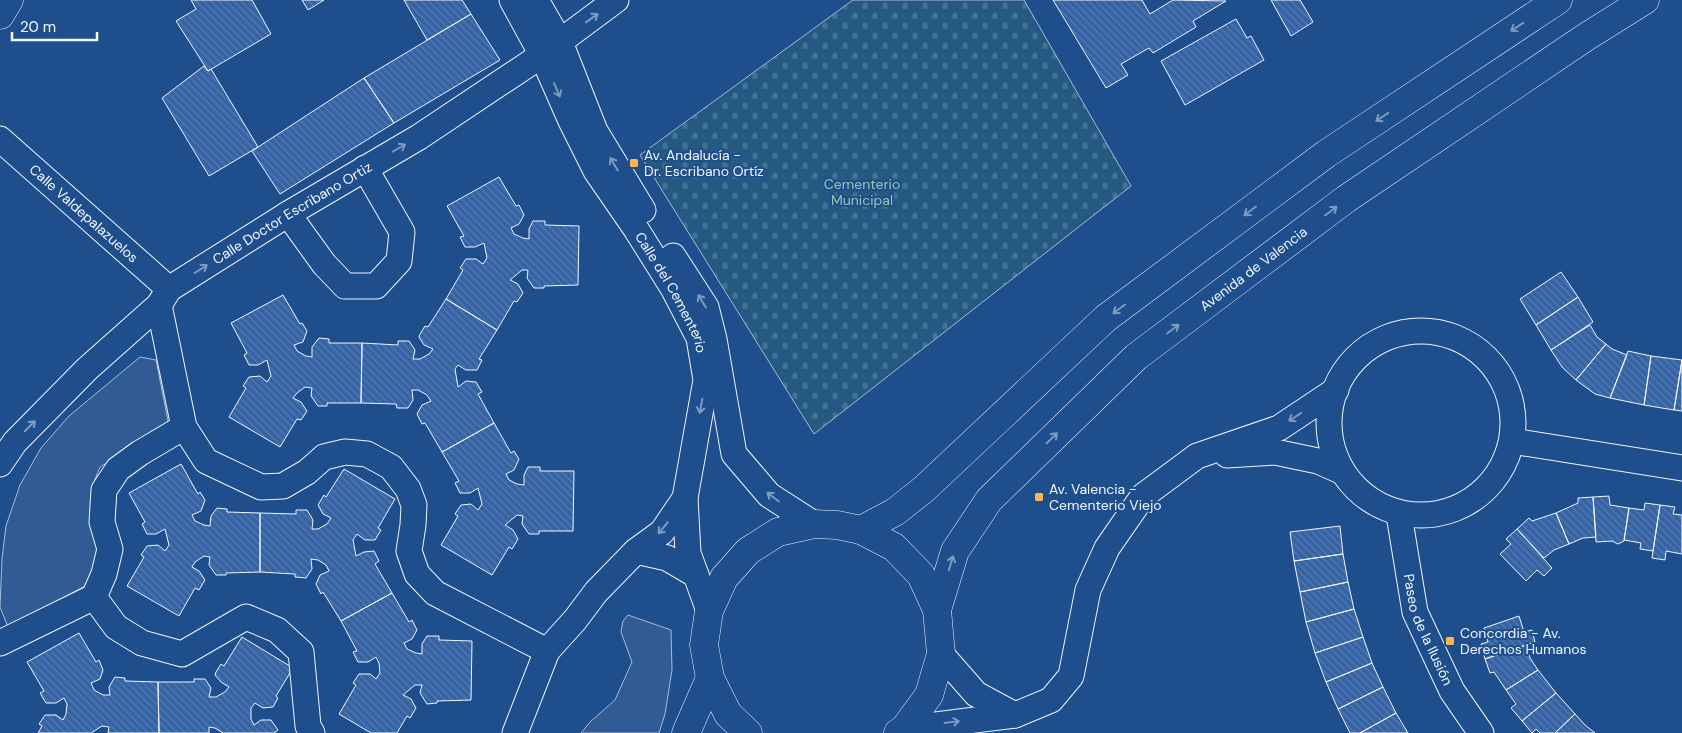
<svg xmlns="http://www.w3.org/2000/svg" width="1682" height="733" font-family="'DM Sans',sans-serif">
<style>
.cemetery{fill:url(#cemetery-stones);stroke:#a8bbd7}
.parking{fill:#305b95;stroke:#a8bbd7}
.building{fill:url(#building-back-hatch);stroke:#f2f6ff}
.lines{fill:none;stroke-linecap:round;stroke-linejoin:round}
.street-casing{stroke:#f2f6ff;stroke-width:27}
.secondary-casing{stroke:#f2f6ff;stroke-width:29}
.highway-casing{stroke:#f2f6ff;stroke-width:29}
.street{stroke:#1f4e8c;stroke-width:25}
.secondary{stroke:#1f4e8c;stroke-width:28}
.highway{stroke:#1f4e8c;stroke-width:28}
.oneway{stroke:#7e9ac0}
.poi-dot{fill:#ffb74d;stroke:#1f4e8c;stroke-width:2}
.labels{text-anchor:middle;stroke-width:4;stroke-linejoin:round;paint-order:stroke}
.poi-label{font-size:14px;fill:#f2f6ff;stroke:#1f4e8c;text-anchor:start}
.park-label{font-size:14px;fill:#97c8a6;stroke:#1f4e8c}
.street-label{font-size:14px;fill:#f2f6ff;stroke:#1f4e8c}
</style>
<defs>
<pattern id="cemetery-stones" width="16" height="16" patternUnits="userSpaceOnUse" patternTransform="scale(1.25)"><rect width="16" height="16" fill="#245a82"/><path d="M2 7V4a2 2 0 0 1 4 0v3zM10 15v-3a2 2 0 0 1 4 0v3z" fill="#447295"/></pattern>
<pattern id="building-back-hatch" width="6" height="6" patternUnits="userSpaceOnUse" patternTransform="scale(1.25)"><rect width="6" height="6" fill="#3563a3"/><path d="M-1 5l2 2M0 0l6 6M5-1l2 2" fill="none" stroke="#537ab1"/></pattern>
</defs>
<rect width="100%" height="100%" fill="#1f4e8c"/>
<path class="cemetery" d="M853,0H1024L1131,186L814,434L640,155Z"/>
<path class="parking" d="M140,357L156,360L169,426L100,467L93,484L92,498L98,542L97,564L85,586L8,627L0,607L2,559L6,526L20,485L41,448L69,416Z
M628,615L671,630L672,670L665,714L659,733H581L590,722L615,700L632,662L621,632L623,621Z"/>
<path class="building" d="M191,0H252L271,34L208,71L176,21L196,9Z
M302,0H324L308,10Z
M404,0H462L471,14L427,40Z
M1053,0H1142L1150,14L1173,0L1226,1L1193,21L1196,27L1153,53L1149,48L1121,64L1128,75L1106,88Z
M1271,0H1300L1313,22L1291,36Z
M471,14L500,60L394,123L364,78Z
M1236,19L1247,38L1251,36L1264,60L1185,105L1161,61Z
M204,66L208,71L211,69L258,147L209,176L162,98Z
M364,78L394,123L280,194L252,151Z
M499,177L516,206L519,205L524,215L519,224L511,228L514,234L523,238L529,239V229L533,221H545V225L579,226L578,285L544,286V288H534L527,278L528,270H522L510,280L518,284L523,293L517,302L514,301L497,330L446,299L463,270L460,268L466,259H476L483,264L487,258L484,243L475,247H465L460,237L464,236L447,206Z
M1561,272L1578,297L1536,325L1520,299Z
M283,295L300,324L302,323L307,331L303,342L294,345L297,351L306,356L312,357V347L319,338L329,339V343H362L361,403H327V406H318L311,396L312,388L305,387L297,393L293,398L301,402L307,411L301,420L297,419L280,447L229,417L246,388L243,386L249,377L260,376L267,382L271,376L267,360L258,365H249L244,355L247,353L231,323Z
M1578,297L1593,322L1551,350L1536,325Z
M446,299L497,330L479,359L482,360L477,370H466L458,365L455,369L458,387L466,381L476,382L482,392L478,394L494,423L442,452L425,423L422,424L417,414L422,405L431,401L427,395L418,390H412L413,400L408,408H397L396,404L361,403L362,343L398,345V341H409L415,350L413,359H420L429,354L433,349L424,345L419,337L420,334L425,326L428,327Z
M1590,325L1597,337L1606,344L1576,380L1562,367L1551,350Z
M1606,344L1612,349L1627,355L1610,398L1595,394L1576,380Z
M1628,351L1651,356L1644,405L1610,398Z
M1651,356L1682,360L1674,410L1644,405Z
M1682,360V411L1674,410Z
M494,423L511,453L514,451L519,459L514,470L506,474L509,480L517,484L524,485V475L528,467H540V471H574L573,531H539V534H529L522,524L523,516L517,515L505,525L513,530L518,539L512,549L509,547L492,575L441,545L458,516L455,514L461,505L471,504L478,510L482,504L478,488L470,493H460L455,483L459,481L442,452Z
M181,464L198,494L200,492L205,500L201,511L192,515L195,521L204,525L210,526L211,516L217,508L227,509V512L260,513V572L226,573V575H216L209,565L210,557L204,556L195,562L192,567L199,571L205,580L199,590L195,588L179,616L127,586L144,557L141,555L147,546L158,545L165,551L169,545L165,529L156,534H147L142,524L145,522L129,493Z
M344,469L395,499L378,528L381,530L375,540H365L357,534L353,540L356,556L364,552L374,551L379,561L375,564L392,593L341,621L323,592L321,594L316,584L320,575L329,571L326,565L318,560L311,559L312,569L306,578L295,577V574L260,572V513L296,514V510H307L313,520L312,529H318L327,524L331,518L323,514L318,505L324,495L326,497Z
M1609,496L1610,505L1629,508L1624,541L1618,544L1612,541L1596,542L1593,497Z
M1593,497L1596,537L1583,538L1569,544L1556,513L1578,503V498Z
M1645,503L1660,505L1653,551L1640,549L1641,543L1624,540L1629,508L1644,510Z
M1660,505L1675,507L1673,514L1682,515V554L1666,551L1665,560L1652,558Z
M1556,513L1569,544L1554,550L1544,558L1517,529L1529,518L1532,521Z
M1340,526L1343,554L1294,561L1290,532Z
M1517,529L1552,568L1544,576L1537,570L1526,581L1500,554L1511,544L1506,539Z
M1343,554L1348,582L1300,592L1294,561Z
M1348,582L1354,609L1306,622L1300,592Z
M392,593L409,622L412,620L417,630L412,639L404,643L407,649L416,653L422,654V644L427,636H439V640L472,641L471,700L437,701V703L427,704L420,693L422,685H415L403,695L411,699L416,708L410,718L407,716L397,733H371L339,714L356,685L353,683L359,674H370L376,679L380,673L379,663L376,657L368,662H358L353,652L357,651L341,621Z
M1354,609L1363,637L1315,653L1306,622Z
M1519,616L1524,632L1532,630L1535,642L1485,659L1481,644L1488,642L1484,628Z
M79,633L96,662L99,660L103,670L100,679L91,683L94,690L103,695H110L109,687L115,677L125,678V681L158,682L159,733H108L109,727L102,726L91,733H38L42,726L39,724L45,715H56L63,720L66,714L67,704L64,698L56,703H46L40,693L44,691L27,662Z
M242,637L293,668L276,696L278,698L273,707L263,708L255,703L251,708V719L254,725L261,720H271L278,730L274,733H223L215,728L209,727V733H159L158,682H194V679H205L211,688L209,697H216L225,692L229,687L221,682L215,675L216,672L221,664L224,666Z
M1363,637L1372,663L1326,682L1315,653Z
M1526,645L1530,658L1538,670L1506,690L1494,672L1490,673L1485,659Z
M1372,663L1383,687L1338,709L1326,682Z
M1538,670L1556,693L1522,721L1511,708L1516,704L1506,690Z
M1383,687L1396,713L1360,733H1350L1338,709Z
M1556,693L1575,714L1555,733H1540L1536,729L1532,733L1522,721Z
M1396,713L1408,733H1360Z
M1575,714L1585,725L1595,733H1555Z"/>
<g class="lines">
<g class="street-casing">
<g id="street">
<path id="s1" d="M512,0L542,55L571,121L596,171L636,229L673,288L699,338L706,380L685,498L688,553L709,611"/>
<path d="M536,0L560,42L595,131L643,210"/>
<path id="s2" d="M0,139L169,289"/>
<path d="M288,214L324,264L345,286H376L399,261L402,232L365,168"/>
<path d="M673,256L706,307L714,339L734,454L769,495L814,524"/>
<path d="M159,305L184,427L140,453L118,469L104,490L102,522L110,549L104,574L94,597L116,627L142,643L182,654L246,617L277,630L301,652L308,726L312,733"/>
<circle cx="1421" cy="423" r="92"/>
<path d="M184,427L206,461L261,487L283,486L307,472L324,457L345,452L367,454L391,467L408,489L414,505L413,525L409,551L417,574L435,593L547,651"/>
<path d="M1512,441L1682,468"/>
<path d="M1227,455L1275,452L1318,461L1343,472"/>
<path id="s3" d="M0,464L15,442L87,369L159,305L169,289L288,214L419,137L542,55L616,0"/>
<path id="s4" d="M1399,515L1415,612L1452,691L1481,733"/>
<path d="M636,551L667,558L696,575"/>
<path d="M0,643L94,597"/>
<path d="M941,654L976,694L1015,715"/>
<path d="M904,729L1015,715L1051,700L1071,676L1088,590L1107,548L1143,496L1197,456L1279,428L1336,390"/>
<path d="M515,733L547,651L575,620L596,592L636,551L662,532L685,498"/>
</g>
</g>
<g class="secondary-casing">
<path id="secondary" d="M0,15L9,0"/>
</g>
<g class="highway-casing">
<g id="highway">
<path d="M861,530L895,512L924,489L1106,318L1326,154L1558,0"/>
<path id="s5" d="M937,610L955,551L989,500L1136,357L1346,199L1586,37L1645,0"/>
<path d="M686,733L710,678"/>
<path d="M748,733L728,714L710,678L704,645L709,611L724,578L748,551L778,532L814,524L837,525L861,530L894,547L921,575L937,610L941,654L929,695L904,729L898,733"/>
</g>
</g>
<use href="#street" class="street"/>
<use href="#secondary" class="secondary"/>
<use href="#highway" class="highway"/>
</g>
<defs><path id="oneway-shaft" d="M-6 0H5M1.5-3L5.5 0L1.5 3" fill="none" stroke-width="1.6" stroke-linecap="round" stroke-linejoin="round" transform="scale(1.25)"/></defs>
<g class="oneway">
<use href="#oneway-shaft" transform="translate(592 18) rotate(-36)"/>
<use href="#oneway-shaft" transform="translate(1517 27) rotate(146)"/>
<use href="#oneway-shaft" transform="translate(557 90) rotate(66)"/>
<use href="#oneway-shaft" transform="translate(1382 117) rotate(146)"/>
<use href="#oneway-shaft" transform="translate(399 148) rotate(-30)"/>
<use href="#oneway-shaft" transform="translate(614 164) rotate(-121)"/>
<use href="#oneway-shaft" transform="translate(1250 211) rotate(143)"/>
<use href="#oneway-shaft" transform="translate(1331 211) rotate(-37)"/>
<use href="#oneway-shaft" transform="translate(201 269) rotate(-32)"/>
<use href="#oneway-shaft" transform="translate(702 301) rotate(-121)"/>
<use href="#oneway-shaft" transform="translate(1119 309) rotate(143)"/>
<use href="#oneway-shaft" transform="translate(1173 329) rotate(-37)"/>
<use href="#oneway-shaft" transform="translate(701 406) rotate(100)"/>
<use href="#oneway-shaft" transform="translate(1295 417) rotate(146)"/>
<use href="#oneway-shaft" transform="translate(30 426) rotate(-45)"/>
<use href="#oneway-shaft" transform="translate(1052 438) rotate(-44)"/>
<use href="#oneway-shaft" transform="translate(773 497) rotate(-143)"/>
<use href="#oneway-shaft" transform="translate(663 528) rotate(130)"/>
<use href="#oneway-shaft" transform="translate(951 563) rotate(-73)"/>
<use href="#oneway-shaft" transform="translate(952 722) rotate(-8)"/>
</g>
<g class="poi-dot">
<rect x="629" y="158" width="10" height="10" rx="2.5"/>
<rect x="1034" y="492" width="10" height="10" rx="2.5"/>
<rect x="1445" y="636" width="10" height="10" rx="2.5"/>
</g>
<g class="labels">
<g class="poi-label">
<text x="644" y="160">Av. Andalucía -<tspan x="644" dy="16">Dr. Escribano Ortíz</tspan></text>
<text x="1049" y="494">Av. Valencia -<tspan x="1049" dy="16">Cementerio Viejo</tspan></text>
<text x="1460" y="638">Concordia - Av.<tspan x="1460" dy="16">Derechos Humanos</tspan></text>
</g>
<g class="park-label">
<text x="862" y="189">Cementerio<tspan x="862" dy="16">Municipal</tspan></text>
</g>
<g class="street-label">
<text dy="5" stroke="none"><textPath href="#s3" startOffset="389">Calle Doctor Escribano Ortiz</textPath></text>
<text dy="5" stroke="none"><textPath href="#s2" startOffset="112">Calle Valdepalazuelos</textPath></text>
<text dy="5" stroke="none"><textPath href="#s5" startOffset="475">Avenida de Valencia</textPath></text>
<text dy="5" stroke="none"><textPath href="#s1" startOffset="334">Calle del Cementerio</textPath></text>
<text dy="5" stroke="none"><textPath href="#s4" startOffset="119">Paseo de la Ilusión</textPath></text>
</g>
</g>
<path d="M12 32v8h85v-8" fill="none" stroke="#f2f6ff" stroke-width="2.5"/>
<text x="20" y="32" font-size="15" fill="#f2f6ff" stroke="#1f4e8c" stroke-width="4" paint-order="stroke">20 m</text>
</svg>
